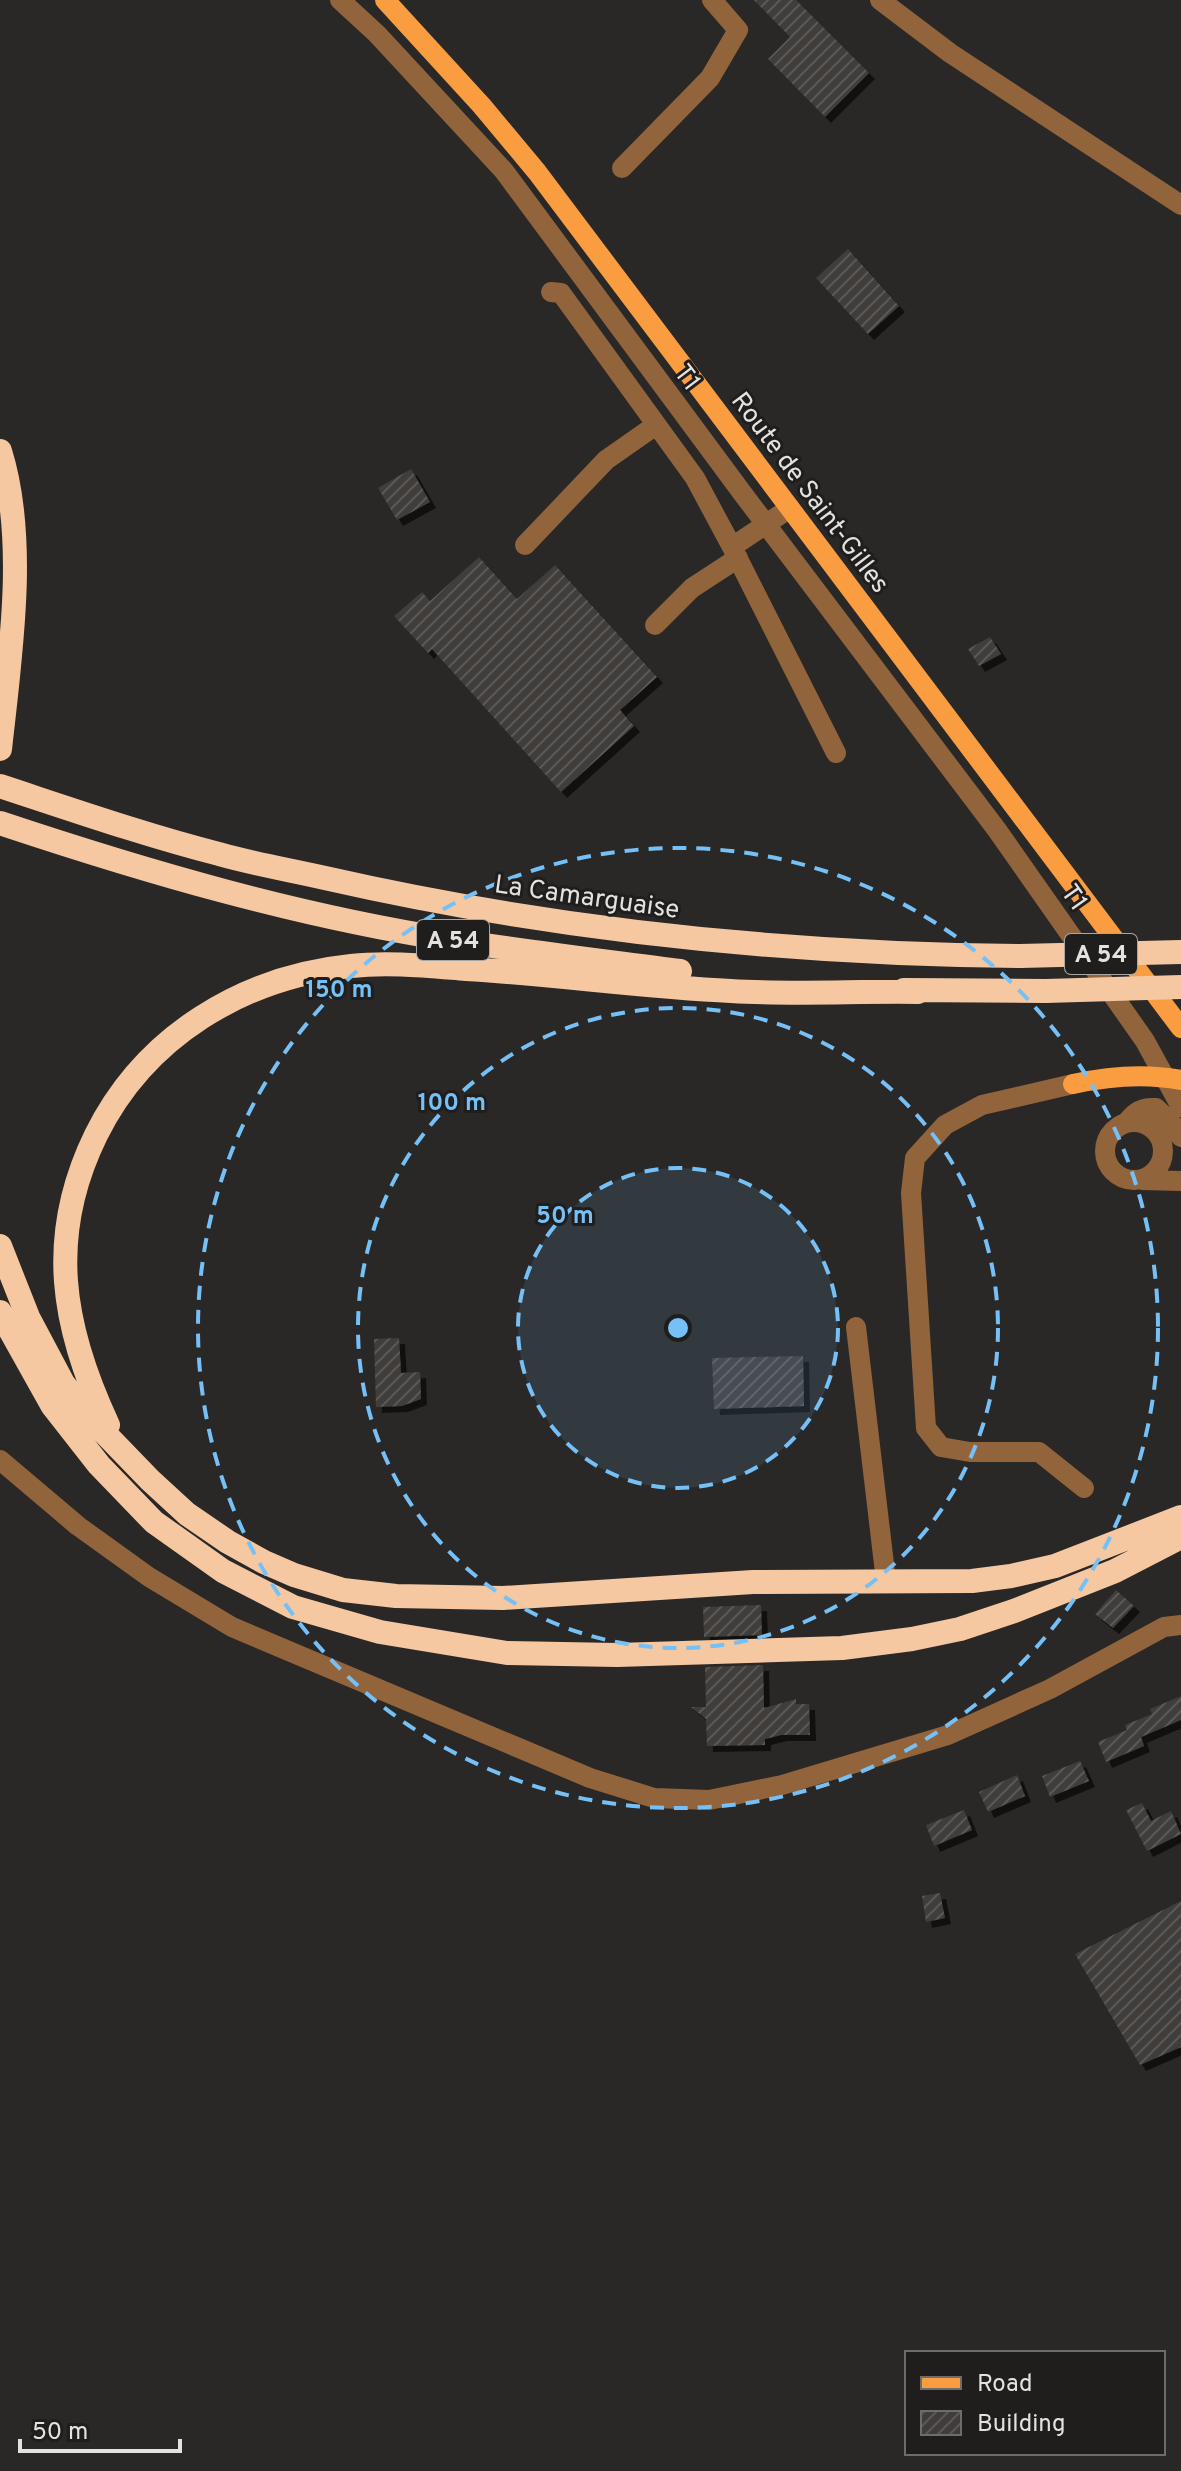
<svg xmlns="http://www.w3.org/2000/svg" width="1181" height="2471" font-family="Overpass,sans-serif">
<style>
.building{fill:url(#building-hatch);filter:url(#shadow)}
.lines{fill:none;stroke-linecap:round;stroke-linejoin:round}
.minor{stroke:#91643c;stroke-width:20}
.major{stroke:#fa9d40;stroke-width:20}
.highway{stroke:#f5c8a2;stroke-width:24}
.highway-bridge{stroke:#f5c8a2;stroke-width:24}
.ring{fill:none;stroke:#75c0f6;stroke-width:4;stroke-dasharray:14 10}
.labels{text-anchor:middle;stroke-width:6;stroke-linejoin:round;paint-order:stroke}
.shield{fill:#201e1d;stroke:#a8a7a6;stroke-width:2}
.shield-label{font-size:24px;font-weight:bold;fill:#e3e2e1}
.street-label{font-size:26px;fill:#e3e2e1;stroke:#201e1d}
.centre{fill:#75c0f6;stroke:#201e1d;stroke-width:4}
.ring-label{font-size:24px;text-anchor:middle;font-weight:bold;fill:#75c0f6;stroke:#201e1d;stroke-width:6;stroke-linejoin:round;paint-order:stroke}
</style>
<defs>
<pattern id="building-hatch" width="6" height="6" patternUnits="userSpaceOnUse" patternTransform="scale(2)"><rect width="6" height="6" fill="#3f3c3b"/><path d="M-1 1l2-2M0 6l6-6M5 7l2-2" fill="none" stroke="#5b5857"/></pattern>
<filter id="shadow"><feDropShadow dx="6" dy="6" stdDeviation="0" flood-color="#0009"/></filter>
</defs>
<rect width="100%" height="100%" fill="#2a2826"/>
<path class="building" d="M754,0H796L869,73L825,117L768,59L790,37Z
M848,249L899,306L868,334L816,278Z
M411,469L430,502L397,520L378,488Z
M479,557L517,599L555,565L657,677L620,710L634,726L561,792L432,649L428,653L394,616L422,592L430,601Z
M990,637L1001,654L979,666L968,649Z
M399,1338L401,1373L420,1372L421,1399L402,1406L376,1407L374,1339Z
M803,1356L804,1406L714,1409L712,1358Z
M1116,1590L1134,1606L1113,1628L1095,1614Z
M761,1605L762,1635L704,1637L703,1607Z
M763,1665L764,1708L796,1699V1704H809L810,1735H781L765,1739V1745L707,1746L706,1719L691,1707H706L705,1667Z
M1181,1696V1720L1141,1737L1144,1746L1106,1762L1098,1742L1127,1730L1125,1725L1152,1714L1150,1709Z
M1080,1761L1089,1781L1050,1797L1042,1776Z
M1017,1775L1025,1796L988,1812L979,1792Z
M1142,1803L1151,1821L1171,1811L1181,1834L1147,1851L1126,1810Z
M964,1810L972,1830L934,1846L926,1825Z
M940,1893L945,1918L926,1922L922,1896Z
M1181,1901V2047L1140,2065L1075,1954Z"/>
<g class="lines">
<path class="minor" d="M340,0L377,34L504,171L743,494L997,830L1145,1041L1181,1107
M880,0L950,53L1181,205
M622,168L710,78L738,30L712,0
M551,292L561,293L695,478L732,547
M790,508L732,547L836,753
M525,545L606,460L656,425
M655,625L692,588L738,558
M1073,1084L982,1105L945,1125L915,1158L911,1193L926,1428L941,1447L970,1452H1039L1084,1488
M1105 1151a29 29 0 1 1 58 0a29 29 0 1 1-58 0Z
M1126,1123C1135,1112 1141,1107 1156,1108L1171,1122L1181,1137
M1142,1180L1181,1181
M856,1327L886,1581
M0,1460L78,1526L149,1577L232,1627L590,1778L654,1798L709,1800L782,1785L948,1735L1050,1689L1164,1627L1181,1625"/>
<path class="major" d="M385,0L482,106L537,172L1181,1028
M1073,1084C1109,1076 1145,1073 1181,1080"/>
<path class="highway" d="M0,451C28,540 10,657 0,749
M0,786C73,810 145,835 219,854C254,864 290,870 325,878C554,930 786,954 1020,956
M0,823C147,872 298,916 452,940C528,952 604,961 680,971
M904,990L1046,991
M0,1246L28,1317L63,1383L91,1419L150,1480L187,1514L228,1542L264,1562L294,1575L343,1590L396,1596L503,1598L753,1582L972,1581L1011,1576L1055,1566L1181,1517
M0,1312L52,1405L99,1465L154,1522L223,1571L293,1607L380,1632L507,1653L617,1655L842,1648L912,1639L960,1629L1014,1611L1115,1571L1181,1537
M108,1425C62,1327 46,1237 96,1135C145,1036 243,977 351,966C389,962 427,966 466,969C554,974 642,987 731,991C793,995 856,991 918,992"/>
<path class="highway-bridge" d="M1020,956L1181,952
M1046,991L1181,987"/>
</g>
<circle cx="678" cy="1328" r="160" fill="#75c0f6" fill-opacity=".12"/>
<g class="ring">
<circle cx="678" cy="1328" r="160"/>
<circle cx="678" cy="1328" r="320"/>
<circle cx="678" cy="1328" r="480"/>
</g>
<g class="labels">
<g class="shield">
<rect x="417" y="920" width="72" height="40" rx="6"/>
<rect x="1065" y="934" width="72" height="40" rx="6"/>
</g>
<g class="shield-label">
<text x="453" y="948">A 54</text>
<text x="1101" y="962">A 54</text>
</g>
<g class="street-label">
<text transform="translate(688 377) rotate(53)" y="9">T1</text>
<text transform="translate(811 492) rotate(53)" y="9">Route de Saint-Gilles</text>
<text transform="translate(587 896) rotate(8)" y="9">La Camarguaise</text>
<text transform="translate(1075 897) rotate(55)" y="9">T1</text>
</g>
</g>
<circle cx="678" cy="1328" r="12" class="centre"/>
<g class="ring-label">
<text x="339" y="997">150 m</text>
<text x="452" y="1110">100 m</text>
<text x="565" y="1223">50 m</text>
</g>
<rect x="905" y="2351" width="260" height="104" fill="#201e1d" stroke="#6e6c6b" stroke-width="2"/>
<rect x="921" y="2377" width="40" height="12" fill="#fa9d40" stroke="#6e6c6b" stroke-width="2"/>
<text x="977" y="2391" font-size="24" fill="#e3e2e1">Road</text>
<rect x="921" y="2411" width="40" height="24" fill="url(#building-hatch)" stroke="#6e6c6b" stroke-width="2"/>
<text x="977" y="2431" font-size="24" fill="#e3e2e1">Building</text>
<path d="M20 2439v12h160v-12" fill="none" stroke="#e3e2e1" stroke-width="4"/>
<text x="32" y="2439" font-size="24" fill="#e3e2e1" stroke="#201e1d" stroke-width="6" paint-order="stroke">50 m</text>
</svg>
